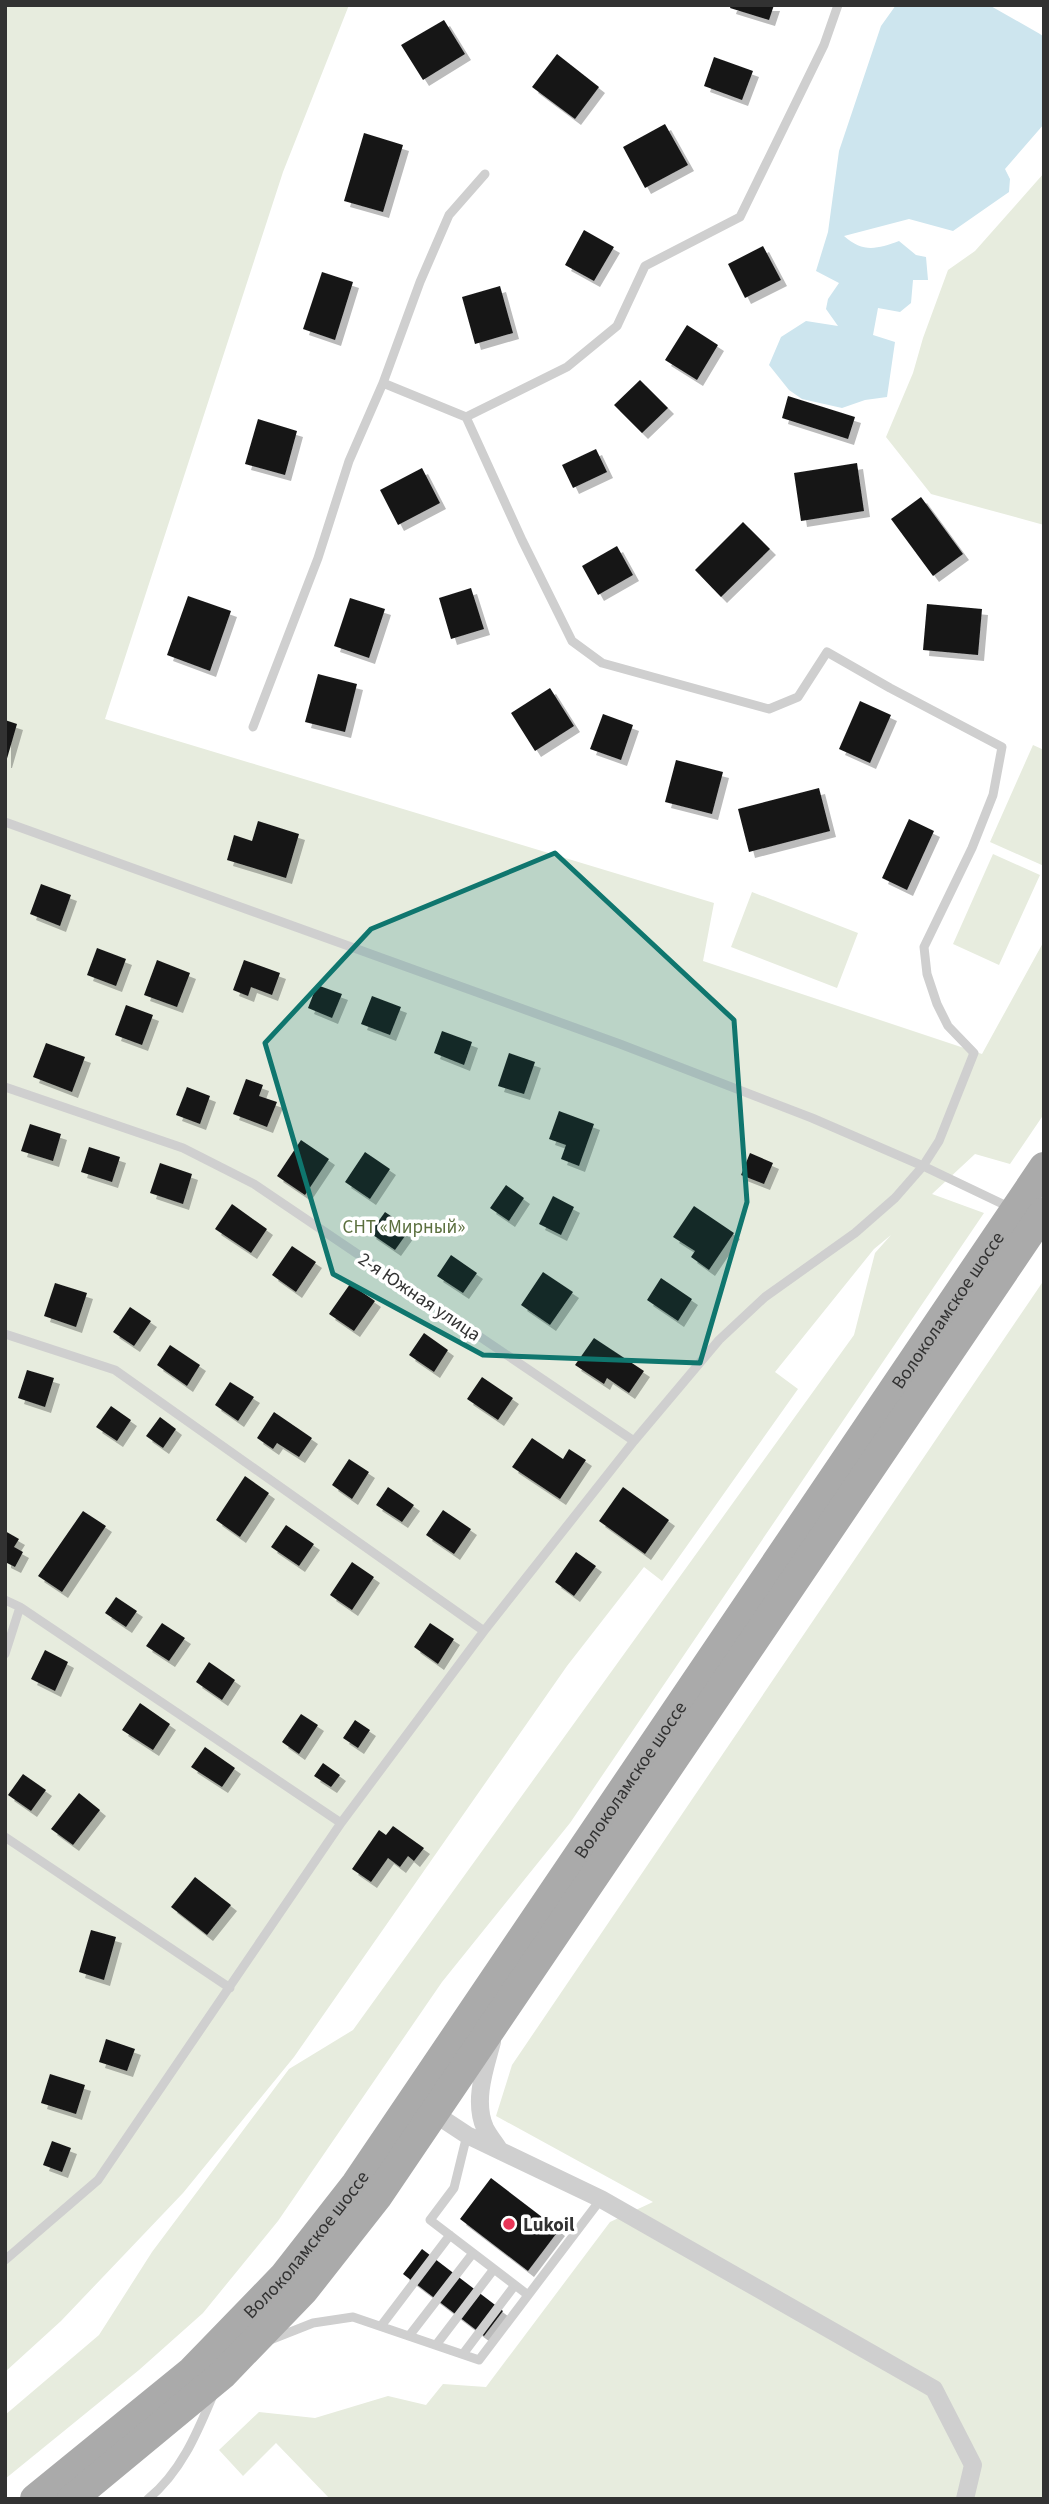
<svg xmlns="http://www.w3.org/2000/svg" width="1049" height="2504" font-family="'Source Sans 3',sans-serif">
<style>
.green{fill:#e7ecde}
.water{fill:#cde5ee}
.building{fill:#191919;filter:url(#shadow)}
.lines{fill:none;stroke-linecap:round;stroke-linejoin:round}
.service{stroke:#cfcfcf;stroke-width:9}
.minor{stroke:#cfcfcf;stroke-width:18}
.primary{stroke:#aaa;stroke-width:30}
.marked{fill:#0f766e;fill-opacity:0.2;stroke:#0f766e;stroke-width:5;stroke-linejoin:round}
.poi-dot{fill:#e83557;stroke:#fff;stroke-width:2.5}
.labels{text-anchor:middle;stroke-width:7;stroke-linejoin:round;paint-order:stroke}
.park-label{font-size:19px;fill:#5b6f3e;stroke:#fff}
.street-label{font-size:19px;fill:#323232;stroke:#fff}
.poi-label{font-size:19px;font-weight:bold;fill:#323232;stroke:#fff;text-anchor:start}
</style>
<defs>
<filter id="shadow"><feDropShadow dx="6" dy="6" stdDeviation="0" flood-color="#0004"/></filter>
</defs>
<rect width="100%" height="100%" fill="#fff"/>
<path class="green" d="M5,5H349L283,172L105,719L714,903L703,961L982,1054L1044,941V1114L1010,1164L975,1154L932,1194L984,1213L570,1823L442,1982L278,2221L203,2313L139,2370L5,2479V2415L99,2335L152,2252L289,2069L353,2030L854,1335L875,1253L891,1235L874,1249L775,1372L798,1389L662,1581L644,1567L567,1666L294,2057L183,2193L61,2321L5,2372Z
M1044,173V525L931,494L886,437L913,373L923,338L948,270L975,251Z
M1033,745L1044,750V866L990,842Z
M993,854L1040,875L999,965L953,944Z
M752,892L858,933L837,988L731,947Z
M1044,1280V2499H330L276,2443L243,2476L219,2450L259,2412L315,2418L388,2396L426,2405L443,2384L486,2387L610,2222L653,2202L496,2116L512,2065Z"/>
<path class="water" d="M896,5H989L1040,34L1044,37V124L1005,169L1010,179L1009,192L953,231L909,219L844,236C863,253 877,249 899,241L916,255L926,257L928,280H913L911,303L900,312L878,308L873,335L895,342L887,397L865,400L842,408L802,399L789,390L769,365L781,337L806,321L838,326L826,309L828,299L839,283L816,271L828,232L839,151L881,26Z"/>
<path class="building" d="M731,5H774L769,20L730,8Z
M444,20L465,54L423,80L401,45Z
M557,54L599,87L575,119L532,87Z
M714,57L753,71L742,100L704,86Z
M665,124L688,165L645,188L623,147Z
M364,133L403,145L383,212L344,201Z
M584,230L614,247L594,281L565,265Z
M763,246L781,280L745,298L728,264Z
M322,272L353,282L335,340L303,329Z
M500,286L513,333L475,344L462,297Z
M687,325L718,345L697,380L665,360Z
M640,380L668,408L642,433L614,405Z
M788,396L855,417L848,439L782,418Z
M258,419L297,431L285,475L245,464Z
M596,449L607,472L573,488L562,465Z
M857,463L864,511L801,521L794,473Z
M422,468L440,503L398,525L380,490Z
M921,497L963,554L933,576L891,519Z
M743,522L770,549L721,597L695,570Z
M617,546L633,575L598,595L582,566Z
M471,588L484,629L451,639L439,598Z
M188,596L231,611L210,671L167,655Z
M350,598L385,609L369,658L334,646Z
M927,604L982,609L978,655L923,650Z
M318,674L357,684L345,732L305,722Z
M550,688L574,726L535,751L511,713Z
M860,701L891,715L870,763L839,749Z
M603,714L633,725L621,760L590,749Z
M5,720L17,724L6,762H5Z
M676,760L723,772L712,814L665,802Z
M819,788L830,831L749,852L738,809Z
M909,819L934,831L907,890L882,878Z
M258,821L299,834L286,878L227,860L234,835L252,841Z
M41,884L71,895L60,926L30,914Z
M97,948L126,959L116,986L87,975Z
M157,960L190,973L177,1007L144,995Z
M244,960L280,973L272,995L251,987L248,996L233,990Z
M317,985L342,994L332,1018L308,1008Z
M372,996L401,1007L390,1035L361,1024Z
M126,1005L153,1015L142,1045L115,1035Z
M442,1031L472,1042L464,1065L434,1053Z
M46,1043L85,1057L72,1092L33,1077Z
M509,1053L535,1062L524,1094L498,1086Z
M246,1079L263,1085L259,1096L277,1102L267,1127L233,1114Z
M187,1087L210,1096L200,1124L176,1115Z
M559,1111L594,1124L579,1166L561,1159L566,1145L549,1139Z
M30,1124L61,1134L53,1161L21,1151Z
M301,1140L329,1159L305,1195L277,1176Z
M89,1147L120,1157L112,1182L81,1172Z
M365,1152L390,1169L370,1199L345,1182Z
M750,1153L773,1163L764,1184L741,1175Z
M160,1163L192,1174L183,1204L150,1193Z
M506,1185L524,1198L509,1221L490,1208Z
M553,1196L574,1207L561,1235L539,1224Z
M232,1204L267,1229L251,1253L215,1229Z
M694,1206L734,1233L709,1270L691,1257L695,1251L673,1237Z
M385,1212L410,1229L395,1250L370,1233Z
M292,1246L316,1262L296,1292L272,1275Z
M451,1255L477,1273L463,1293L437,1276Z
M543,1272L573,1292L550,1325L521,1305Z
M661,1278L692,1299L678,1321L647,1300Z
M55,1283L87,1293L76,1327L44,1316Z
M350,1284L375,1301L354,1331L329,1314Z
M130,1307L151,1321L134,1346L113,1332Z
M424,1333L448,1350L434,1372L409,1355Z
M594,1338L644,1371L629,1393L607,1378L604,1384L575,1365Z
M170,1345L200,1365L187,1386L157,1365Z
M27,1370L54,1378L45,1407L18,1398Z
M482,1377L513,1398L498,1420L467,1399Z
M230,1382L254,1397L238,1421L215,1405Z
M111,1406L131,1420L117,1441L96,1427Z
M274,1412L312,1438L299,1457L277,1443L273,1449L257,1438Z
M160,1417L176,1429L163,1448L146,1436Z
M532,1438L563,1459L569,1449L586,1460L560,1499L512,1467Z
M349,1459L369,1472L352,1499L332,1485Z
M245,1476L269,1493L240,1537L216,1520Z
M388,1487L414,1505L402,1522L376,1505Z
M623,1487L669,1520L645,1554L599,1521Z
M443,1510L471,1529L454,1554L426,1535Z
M83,1511L106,1526L62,1592L38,1576Z
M286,1525L314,1544L299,1566L271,1547Z
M5,1531L19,1539L14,1547L23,1552L15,1567L5,1562Z
M576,1552L596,1566L574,1596L555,1582Z
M352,1562L374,1577L352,1610L330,1595Z
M116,1597L137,1611L126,1627L105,1613Z
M162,1623L185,1638L169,1661L146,1646Z
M430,1623L454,1639L438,1664L414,1647Z
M45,1650L68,1662L55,1691L31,1679Z
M209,1662L235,1680L222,1700L196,1682Z
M140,1703L170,1724L153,1750L122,1730Z
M301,1714L318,1725L299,1754L282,1742Z
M355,1720L370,1730L358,1748L343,1738Z
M205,1747L235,1768L222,1787L191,1767Z
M323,1763L340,1775L331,1787L314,1776Z
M23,1774L46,1790L31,1811L8,1795Z
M79,1793L100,1810L73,1845L51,1829Z
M393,1826L424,1848L414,1861L408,1856L400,1867L388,1858L371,1882L352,1869L379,1830L386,1835Z
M195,1877L231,1905L207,1935L171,1907Z
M91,1930L116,1937L104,1980L79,1972Z
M106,2039L135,2049L127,2071L99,2062Z
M50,2074L85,2085L76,2114L41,2103Z
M52,2141L71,2148L62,2172L43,2165Z
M491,2178L559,2230L528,2271L460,2219Z
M422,2249L503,2311L484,2336L403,2274Z"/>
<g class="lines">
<path class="service" d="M383,383L420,282L449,215L485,174
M253,727L318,558L349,461L383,383L466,417
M5,822L620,1044L812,1118L923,1166L1011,1208
M5,1087L183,1148L254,1184L634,1441
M5,1334L115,1370L484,1631
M5,1600L20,1607L341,1823
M5,1654L20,1607
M5,1837L230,1988
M467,2135L454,2188L430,2220L528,2295
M5,2260L98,2180L341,1823L484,1631L634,1441L719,1340L765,1297L855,1233L895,1198L923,1166L939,1141L974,1053L948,1026L937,1004L927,974L924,947L972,848L993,795L1002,747L890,688L827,652L798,697L769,709L602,663L572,641L522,540L466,417L567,367L617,326L645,266L740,217L824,45L838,5
M381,2326L450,2235
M409,2336L473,2253
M270,2340L313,2323L353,2317L479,2360L601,2199
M436,2345L494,2269
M463,2354L515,2285
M148,2499C181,2472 197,2433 213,2395"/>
<path class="minor" d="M492,2042C485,2068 473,2101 485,2128C489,2136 495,2143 500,2151
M426,2108L467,2135L601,2199L934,2389L973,2465L965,2499"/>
<g class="primary">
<path id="s1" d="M35,2499L191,2372L284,2276L356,2184L1044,1167"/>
<path d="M72,2499L222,2375L304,2290L377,2197L1044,1212"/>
</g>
</g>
<path class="marked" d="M555,853L734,1020L747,1202L700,1363L483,1355L333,1274L265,1043L371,929Z"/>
<circle class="poi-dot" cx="509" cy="2224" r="7"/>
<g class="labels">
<g class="park-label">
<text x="404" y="1233">СНТ «Мирный»</text>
</g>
<g class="street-label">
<text transform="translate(420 1296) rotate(34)" y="7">2-я Южная улица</text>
<text dy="7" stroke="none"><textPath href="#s1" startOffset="1507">Волоколамское шоссе</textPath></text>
<text dy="7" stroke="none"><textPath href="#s1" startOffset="940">Волоколамское шоссе</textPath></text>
<text dy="7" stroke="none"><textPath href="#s1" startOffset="373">Волоколамское шоссе</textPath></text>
</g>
<g class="poi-label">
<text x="523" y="2231">Lukoil</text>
</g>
</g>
<rect width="1049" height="2504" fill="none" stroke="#323232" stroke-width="14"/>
</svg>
